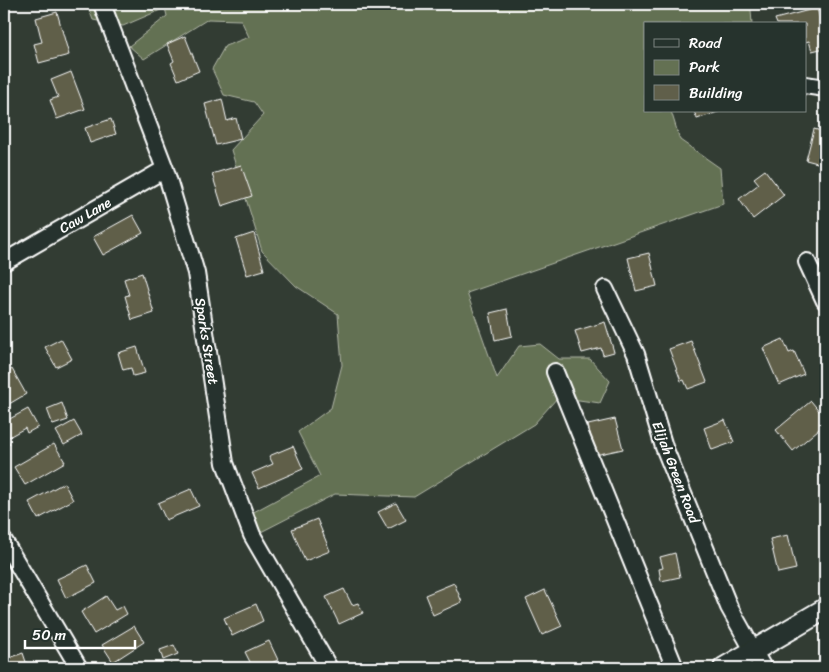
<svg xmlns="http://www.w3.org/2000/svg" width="829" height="672" font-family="Sriracha,sans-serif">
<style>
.green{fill:#647153;stroke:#b2b8a9}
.building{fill:#605f4a;stroke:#fff}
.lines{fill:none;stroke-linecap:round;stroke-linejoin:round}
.minor-casing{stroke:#fff;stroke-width:20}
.major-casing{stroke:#fff;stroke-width:24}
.minor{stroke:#26332d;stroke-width:16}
.major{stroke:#26332d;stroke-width:20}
.labels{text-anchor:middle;stroke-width:4;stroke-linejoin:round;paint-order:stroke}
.street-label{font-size:14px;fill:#fff;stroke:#26332d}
</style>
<rect width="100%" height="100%" fill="#323c33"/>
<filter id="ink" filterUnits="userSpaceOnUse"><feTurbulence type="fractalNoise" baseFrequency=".02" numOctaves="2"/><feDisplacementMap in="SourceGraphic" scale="10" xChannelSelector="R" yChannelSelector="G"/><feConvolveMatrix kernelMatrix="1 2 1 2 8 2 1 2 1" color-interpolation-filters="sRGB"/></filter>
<g filter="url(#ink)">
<path class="green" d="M91,4H743L751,10L752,24H645V111H671L680,140L720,168L723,204L467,293L497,378L519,346L540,344L559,359H590L610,381L600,403L558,397L534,424L414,497L335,494L259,533L250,514L320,476L298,432L331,408L342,365L338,314L296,286L262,251L231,150L263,115L254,102L224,95L212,69L225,46L249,37L241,20L208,19L144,59L129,46L167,16L165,8L123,26L93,20L88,7Z"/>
<path class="building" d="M817,8L825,38V48L812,51L809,41L805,42V24H777L775,19Z
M57,12L69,55L39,63L34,44L42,42L36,18Z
M185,36L199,71L178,80L171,63L174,61L167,44Z
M71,72L85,109L57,119L50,100L58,97L51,80Z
M222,99L227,121L236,118L241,139L216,145L205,104Z
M694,111H721L697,119Z
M111,119L116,134L90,143L85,128Z
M814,129L825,132V165L806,160Z
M241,165L252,196L222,206L212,174Z
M765,170L784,195L753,219L739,199L759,184L754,178Z
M133,215L143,233L103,255L93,237Z
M254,233L264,270L247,275L236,239Z
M649,253L657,286L636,291L628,258Z
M142,273L154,313L132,320L125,296L129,295L124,279Z
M507,309L512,336L495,340L490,313Z
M605,322L614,352L603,355L601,348L582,353L575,331Z
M61,339L72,359L56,367L45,347Z
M783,339L789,353L794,351L804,374L779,385L763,348Z
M691,341L707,382L688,389L684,380L681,381L669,349Z
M137,347L145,373L133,376L131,368L123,370L118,353Z
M12,369L26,394L4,407V374Z
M811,401L825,418V424L793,451L776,430Z
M62,403L68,420L53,425L47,409Z
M28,409L38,427L27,433L25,428L7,438L10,444L4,447V422Z
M615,419L623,449L595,455L588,425Z
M725,420L734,442L712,450L704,428Z
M74,421L82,435L64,445L56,431Z
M54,444L65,462L25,485L14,467Z
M293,446L303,469L259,488L252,473L273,464L269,456Z
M64,483L73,500L38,519L29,502Z
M191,489L199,506L166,520L158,503Z
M396,503L406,520L388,529L378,512Z
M317,519L330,551L305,561L292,529Z
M788,535L796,569L778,573L770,539Z
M675,553L680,577L661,581L659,569L663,568L660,557Z
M87,565L96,583L66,598L57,579Z
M454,583L462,602L433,615L425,595Z
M344,589L352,605L358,603L363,613L339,624L326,597Z
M545,590L562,626L542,635L526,599Z
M106,596L115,610L123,606L127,614L94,634L81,612Z
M256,604L263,621L232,636L224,618Z
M4,622L9,633L4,636Z
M134,626L144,642L113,662L102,645Z
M269,641L278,660L267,665L268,668H253L245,652Z
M174,645L178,654L163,660L160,650Z
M23,653L28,668H4V660Z
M171,664L172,668H159Z"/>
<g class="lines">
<g class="minor-casing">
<path id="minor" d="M102,4L165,169L196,273L225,463L252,535L329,668
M805,85L825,88
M4,262L165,169
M807,262L825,301
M605,289L636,354L664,447L729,607L763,668
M555,372L675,668
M4,541L79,668"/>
</g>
<g class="major-casing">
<path id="major" d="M724,668L825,609"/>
</g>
<use href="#minor" class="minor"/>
<use href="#major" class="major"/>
</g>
</g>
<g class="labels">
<g class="street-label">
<text transform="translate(85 215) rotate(-30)" y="5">Caw Lane</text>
<text transform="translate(207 341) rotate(81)" y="5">Sparks Street</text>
<text transform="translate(676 472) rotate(69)" y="5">Elijah Green Road</text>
</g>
</g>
<rect width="829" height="672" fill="none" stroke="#26332d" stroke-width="20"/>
<rect x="10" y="10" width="809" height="652" fill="none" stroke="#fff" stroke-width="2" filter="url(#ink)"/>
<rect x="644" y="22" width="162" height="90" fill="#26332d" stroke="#7d8581"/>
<rect x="654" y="39" width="25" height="8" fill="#26332d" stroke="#7d8581"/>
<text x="689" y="48" font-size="15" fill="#ffffff">Road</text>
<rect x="654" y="60" width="25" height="15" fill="#647153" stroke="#7d8581"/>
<text x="689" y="72" font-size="15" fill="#ffffff">Park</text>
<rect x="654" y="85" width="25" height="15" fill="#605f4a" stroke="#7d8581"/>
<text x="689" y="98" font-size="15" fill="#ffffff">Building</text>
<path d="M25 640v8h110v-8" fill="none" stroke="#ffffff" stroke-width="2.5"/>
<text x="32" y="640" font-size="15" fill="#ffffff" stroke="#26332d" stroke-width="4" paint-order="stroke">50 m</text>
</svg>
